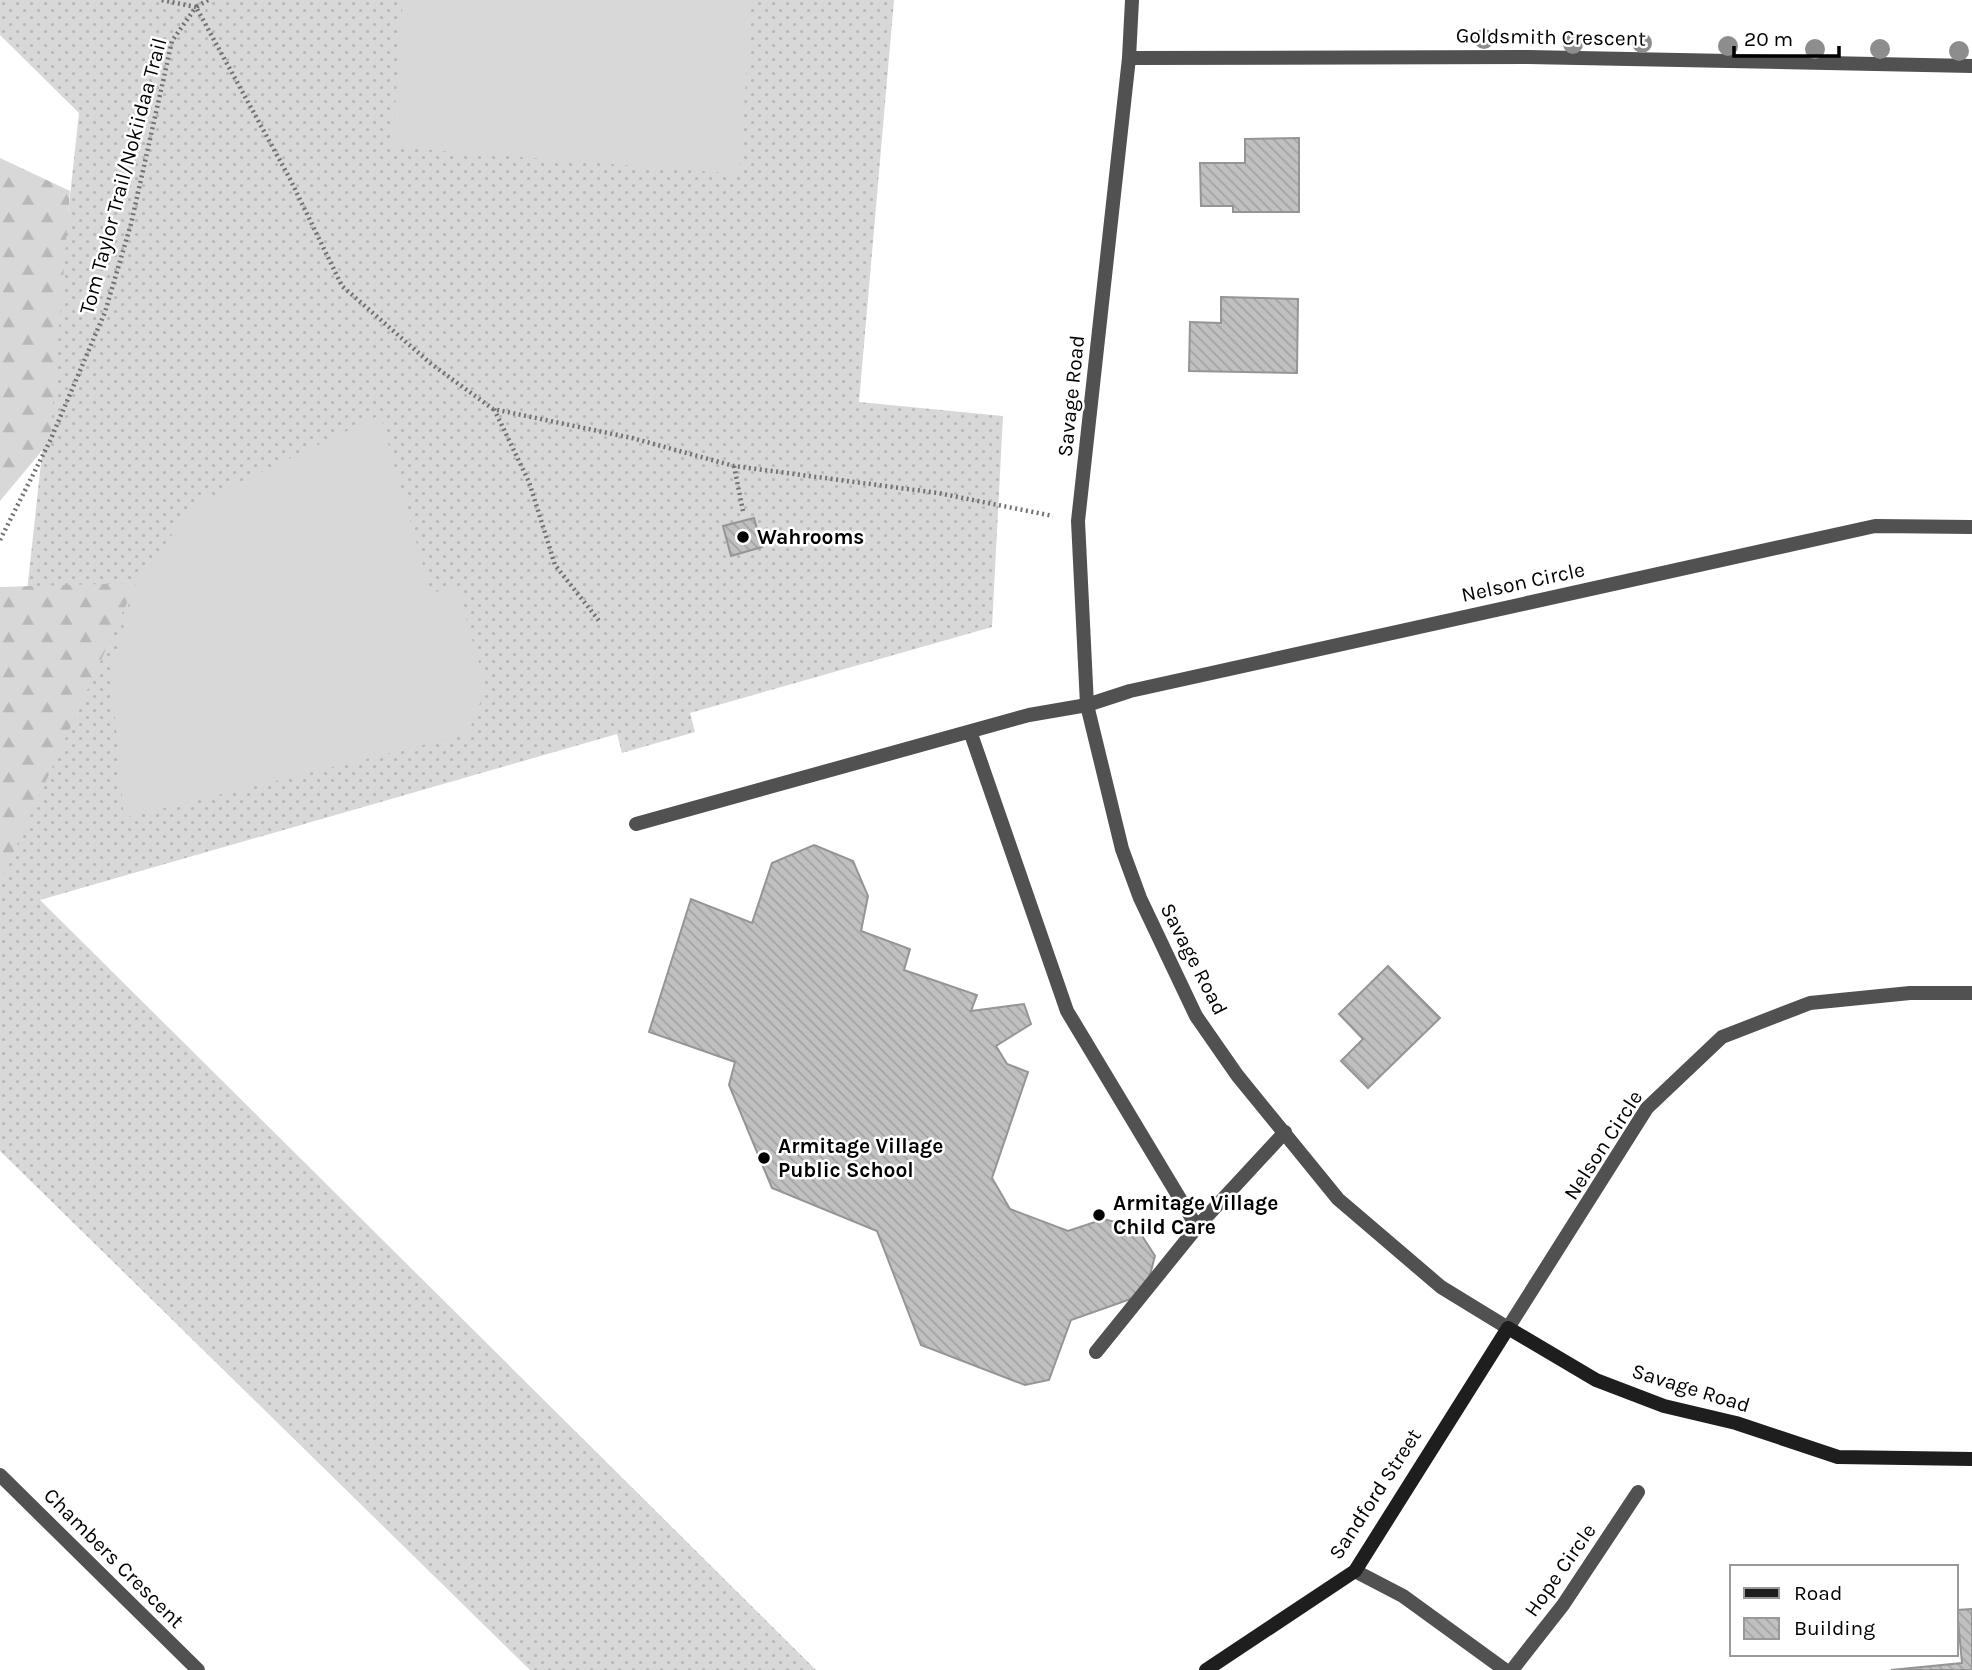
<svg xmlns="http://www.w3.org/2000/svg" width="1972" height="1670" font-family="Karla,sans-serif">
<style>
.grass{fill:url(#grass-dots)}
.forest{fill:url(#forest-firs)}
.pitch{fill:#d8d8d8}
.building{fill:url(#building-back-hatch);stroke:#959595;stroke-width:2}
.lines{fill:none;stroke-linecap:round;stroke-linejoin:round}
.path{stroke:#737373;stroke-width:4.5;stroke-dasharray:2 3.5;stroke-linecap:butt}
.lane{stroke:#515151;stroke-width:14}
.street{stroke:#515151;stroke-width:14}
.secondary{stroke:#1e1e1e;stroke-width:14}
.tree{fill:#8d8d8d}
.poi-dot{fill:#000;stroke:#fff;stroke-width:2.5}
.labels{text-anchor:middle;stroke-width:5;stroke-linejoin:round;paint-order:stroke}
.street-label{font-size:21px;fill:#000;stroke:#fff}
.poi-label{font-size:21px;font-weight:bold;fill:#000;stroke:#fff;text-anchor:start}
</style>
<defs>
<pattern id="grass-dots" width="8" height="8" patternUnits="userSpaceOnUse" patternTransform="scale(1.75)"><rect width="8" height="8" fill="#d8d8d8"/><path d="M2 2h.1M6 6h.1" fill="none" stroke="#b8b8b8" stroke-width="1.8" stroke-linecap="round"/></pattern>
<pattern id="forest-firs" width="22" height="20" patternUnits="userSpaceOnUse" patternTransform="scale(1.75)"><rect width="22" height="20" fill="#d8d8d8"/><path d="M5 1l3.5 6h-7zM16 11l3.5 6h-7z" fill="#b8b8b8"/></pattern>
<pattern id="building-back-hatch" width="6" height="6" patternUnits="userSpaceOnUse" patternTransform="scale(1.75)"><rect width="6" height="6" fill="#c0c0c0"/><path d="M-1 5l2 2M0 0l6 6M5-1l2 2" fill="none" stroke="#a3a3a3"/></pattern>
</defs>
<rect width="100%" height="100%" fill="#fff"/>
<path class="grass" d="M0,0H894L859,402L1003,416L992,627L690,713L695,732L622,753L617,734L40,900L816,1670H530L0,1151V840L79,113L0,35Z"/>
<path class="forest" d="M0,158L70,191L50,441L0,501Z
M136,583L0,882V587Z"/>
<path class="pitch" d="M403,0H752L739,174L392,147Z
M380,415L431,593L457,587L486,687L468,734L124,818L111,672L136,583L195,504Z"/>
<path class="building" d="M1299,138V212H1233V206H1201L1200,163H1245V139Z
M1221,297L1298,299L1297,373L1189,371L1190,322L1221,323Z
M754,518L762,547L731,556L723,526Z
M814,845L853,861L868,896L861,931L910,949L904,970L977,995L971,1011L1024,1004L1031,1024L996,1046L1007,1064L1028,1072L992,1178L1010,1209L1068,1231L1104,1219L1137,1228L1155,1256L1145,1294L1071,1320L1049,1380L1025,1385L921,1345L877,1231L772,1188L729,1085L735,1062L649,1032L691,899L752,923L772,863Z
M1388,966L1440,1018L1368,1088L1341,1061L1363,1039L1339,1014Z
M1972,1609V1670H1891L1962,1663L1957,1610Z"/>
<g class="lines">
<path class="path" d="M208,0L196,7L289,177L342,286L430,363L493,409L632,438L734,466L938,493L1053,516
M494,409L529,482L555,565L600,622
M734,466L743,511
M0,540L50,441L105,312L131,224L172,41L196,7L161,0"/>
<path class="lane" d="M971,734L1067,1011L1197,1227
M636,824L1029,715L1087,705
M1096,1352L1197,1227L1285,1132"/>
<path class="street" d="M1132,0L1129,58L1078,521L1087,705L1122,849L1140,898L1196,1016L1237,1075L1338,1199L1441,1287L1508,1328L1647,1108L1722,1037L1810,1003L1910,993H1972
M1129,58L1528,57L1972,66
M1087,705L1130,691L1875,526L1972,527
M0,1475L198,1670
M1355,1571L1403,1596L1505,1670
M1512,1670L1563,1605L1638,1492"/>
<path class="secondary" d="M1206,1670L1355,1571L1508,1328L1596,1380L1664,1406L1736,1423L1838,1457L1972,1459"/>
</g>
<g class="tree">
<circle cx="1484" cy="39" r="10"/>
<circle cx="1642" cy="43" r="10"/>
<circle cx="1573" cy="44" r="10"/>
<circle cx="1728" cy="46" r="10"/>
<circle cx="1815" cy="49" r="10"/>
<circle cx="1880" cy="49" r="10"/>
<circle cx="1959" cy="51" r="10"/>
</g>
<g class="poi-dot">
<circle cx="743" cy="537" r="7"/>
<circle cx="764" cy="1158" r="7"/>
<circle cx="1099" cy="1215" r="7"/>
</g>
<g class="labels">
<g class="street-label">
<text transform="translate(1551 37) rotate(1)" y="7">Goldsmith Crescent</text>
<text transform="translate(123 176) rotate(-75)" y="7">Tom Taylor Trail/Nokiidaa Trail</text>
<text transform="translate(1071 396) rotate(-84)" y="7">Savage Road</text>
<text transform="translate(1523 582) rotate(-12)" y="7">Nelson Circle</text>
<text transform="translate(1194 959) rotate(63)" y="7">Savage Road</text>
<text transform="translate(1603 1145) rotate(-57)" y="7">Nelson Circle</text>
<text transform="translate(1691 1388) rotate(17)" y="7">Savage Road</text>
<text transform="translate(1375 1494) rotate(-57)" y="7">Sandford Street</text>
<text transform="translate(114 1558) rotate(45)" y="7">Chambers Crescent</text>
<text transform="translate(1560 1570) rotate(-55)" y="7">Hope Circle</text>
</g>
<g class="poi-label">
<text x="757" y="544">Wahrooms</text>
<text x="778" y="1153">Armitage Village<tspan x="778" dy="24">Public School</tspan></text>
<text x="1113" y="1210">Armitage Village<tspan x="1113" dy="24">Child Care</tspan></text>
</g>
</g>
<rect x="1730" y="1565" width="228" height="91" fill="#ffffff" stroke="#999999" stroke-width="2"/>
<rect x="1744" y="1588" width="35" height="10" fill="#1e1e1e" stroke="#999999" stroke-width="2"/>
<text x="1794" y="1600" font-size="21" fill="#000000">Road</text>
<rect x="1744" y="1618" width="35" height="21" fill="url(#building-back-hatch)" stroke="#999999" stroke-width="2"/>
<text x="1794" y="1635" font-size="21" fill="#000000">Building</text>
<path d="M1734 46v10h105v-10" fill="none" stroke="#000000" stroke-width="3.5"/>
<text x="1744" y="46" font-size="21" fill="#000000" stroke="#ffffff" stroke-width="5" paint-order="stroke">20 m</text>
</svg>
